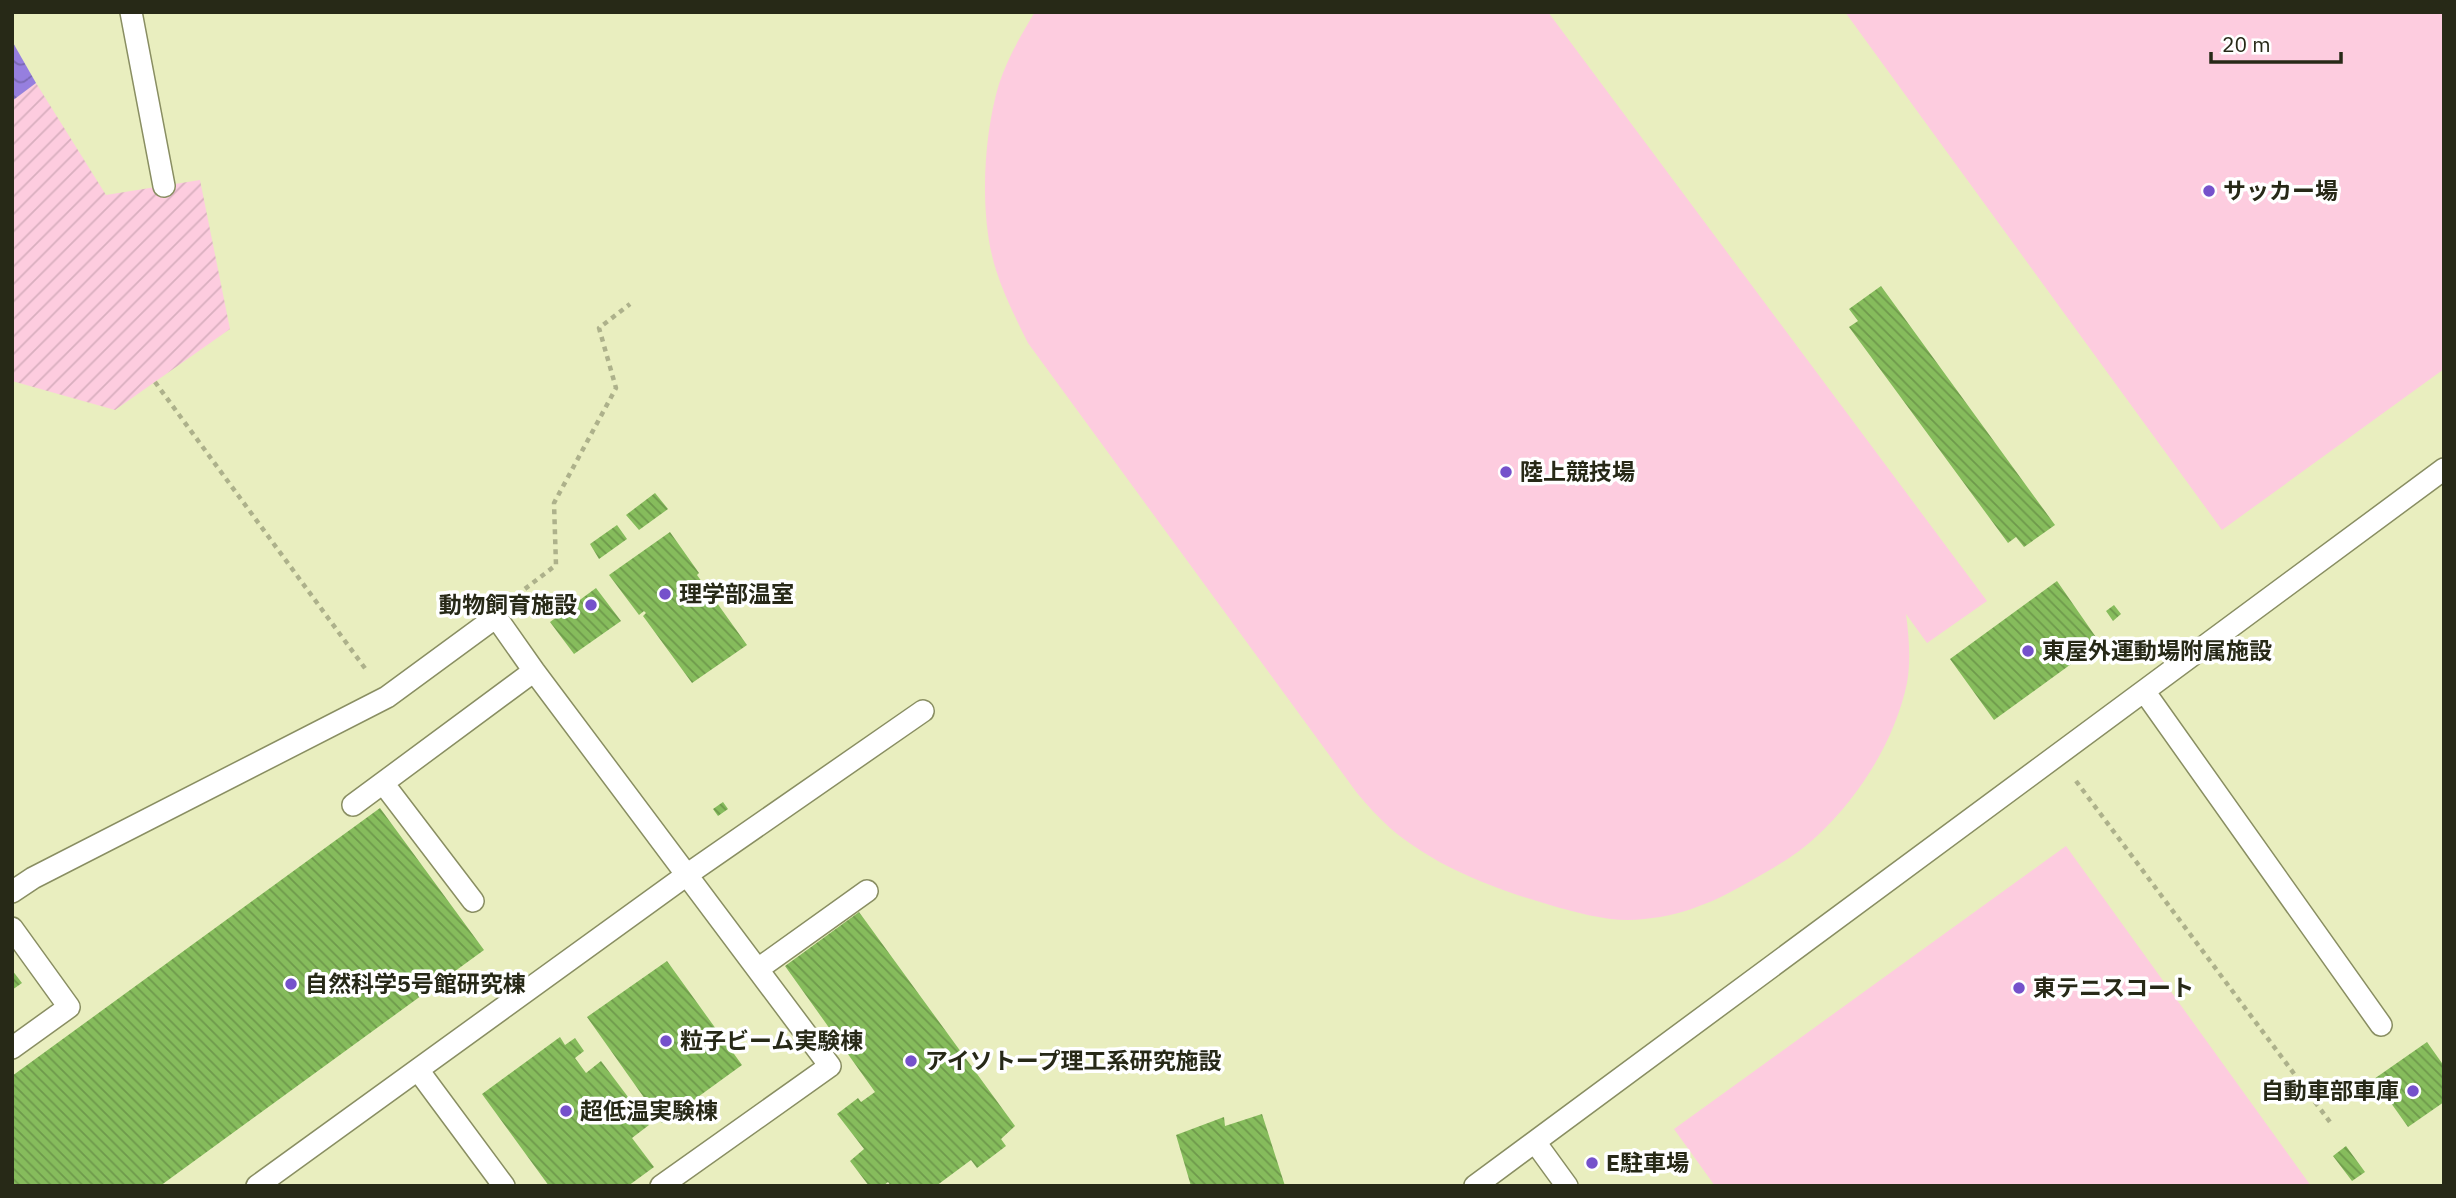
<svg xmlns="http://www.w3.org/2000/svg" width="2456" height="1198" font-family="'IBM Plex Sans','Noto Sans JP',sans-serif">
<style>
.garden{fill:url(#garden-furrows)}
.pitch{fill:#fdccdf}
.water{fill:url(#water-waves)}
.building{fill:url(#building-back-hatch)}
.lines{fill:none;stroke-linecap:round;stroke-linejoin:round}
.lane-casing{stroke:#898e62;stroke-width:24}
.path{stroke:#adb18b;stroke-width:4.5;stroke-dasharray:5 5;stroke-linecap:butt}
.lane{stroke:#fff;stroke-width:21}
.poi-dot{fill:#7551cb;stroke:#fff;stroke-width:2.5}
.labels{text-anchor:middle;stroke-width:7;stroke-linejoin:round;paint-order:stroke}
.poi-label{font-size:23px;font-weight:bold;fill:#272917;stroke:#fff;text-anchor:start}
</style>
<defs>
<pattern id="garden-furrows" width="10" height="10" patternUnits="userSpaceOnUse" patternTransform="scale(1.75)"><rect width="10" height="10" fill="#fdccdf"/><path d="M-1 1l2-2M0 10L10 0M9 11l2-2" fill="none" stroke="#d9afbf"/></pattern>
<pattern id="water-waves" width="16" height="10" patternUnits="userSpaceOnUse" patternTransform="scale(1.75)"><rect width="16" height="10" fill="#967fdf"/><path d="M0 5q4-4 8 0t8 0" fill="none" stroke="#7a68b4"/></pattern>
<pattern id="building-back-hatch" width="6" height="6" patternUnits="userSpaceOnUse" patternTransform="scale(1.75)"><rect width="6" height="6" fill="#86bc5c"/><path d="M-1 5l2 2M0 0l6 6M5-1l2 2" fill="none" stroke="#6e994b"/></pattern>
</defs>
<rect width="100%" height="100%" fill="#e9eebf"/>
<path class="garden" d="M36,83L106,195L200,180L230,329L115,410L12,381V101Z"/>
<path class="pitch" d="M1035,12H1548L1987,601L1927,643L1906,614C1909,637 1911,660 1907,683C1895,740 1860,796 1817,836C1797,855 1772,869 1747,883C1709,905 1673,919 1628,920C1603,920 1574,912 1550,905C1492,888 1436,867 1390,828C1378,817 1367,805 1357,793L1028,343C1016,319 1004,295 996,270C979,217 983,137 999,84C1007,59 1021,35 1035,12Z
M1845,12H2444V369L2222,530Z
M2066,846L2311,1186H1715L1674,1129Z"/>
<path class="water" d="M12,41L36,83L12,101Z"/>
<path class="building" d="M1881,286L2055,525L2024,547L2016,537L2008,543L1849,327L1858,321L1849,309Z
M655,493L668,509L639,530L626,515Z
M617,525L627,539L599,559L590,544Z
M670,532L699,573L697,575L747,645L692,683L643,616L646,613L644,611L639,615L609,575Z
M2057,581L2100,643L1994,720L1950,659Z
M596,588L621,621L574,654L550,622Z
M2114,605L2121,614L2113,621L2106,611Z
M723,802L728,809L718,816L713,809Z
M380,808L484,950L160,1186H12V1076Z
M859,912L1015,1126L1001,1139L1006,1146L977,1168L971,1160L936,1186H891L888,1182L883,1186H869L850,1161L864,1149L837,1114L858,1098L861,1102L875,1092L785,966Z
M667,961L742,1065L662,1123L587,1017Z
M12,970L22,983L12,990Z
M560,1037L565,1045L575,1038L584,1051L575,1058L586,1073L601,1061L649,1125L632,1138L654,1167L628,1186H549L482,1094Z
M2427,1042L2444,1066V1102L2408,1127L2374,1079Z
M1262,1114L1285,1186H1191L1176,1135L1224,1117L1225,1126Z
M2346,1146L2365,1172L2352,1181L2333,1156Z"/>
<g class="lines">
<g class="lane-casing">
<path id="lane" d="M131,12L164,186
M2144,691L2381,1025
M383,783L473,901
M353,805L534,671
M12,892L33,878L387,697L496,617L534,671L830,1066L661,1186
M12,928L69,1007L12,1048
M758,969L867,891
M418,1070L504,1186
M1535,1142L1567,1186
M257,1186L688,874L923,711
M1475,1186L2444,469"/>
</g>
<path class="path" d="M155,382L367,671
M517,595L556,565L554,503L616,388L599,328L630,304
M2076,781L2330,1122"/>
<use href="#lane" class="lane"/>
</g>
<g class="poi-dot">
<circle cx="2209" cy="191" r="7"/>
<circle cx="1506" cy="472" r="7"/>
<circle cx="665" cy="594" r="7"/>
<circle cx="591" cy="605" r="7"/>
<circle cx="2028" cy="651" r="7"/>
<circle cx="291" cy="984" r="7"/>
<circle cx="2019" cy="988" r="7"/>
<circle cx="666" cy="1041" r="7"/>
<circle cx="911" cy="1061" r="7"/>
<circle cx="2413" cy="1091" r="7"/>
<circle cx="566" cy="1111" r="7"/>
<circle cx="1592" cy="1163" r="7"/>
</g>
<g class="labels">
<g class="poi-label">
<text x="2223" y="199">サッカー場</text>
<text x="1520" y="480">陸上競技場</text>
<text x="679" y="602">理学部温室</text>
<text x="577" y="613" text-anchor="end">動物飼育施設</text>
<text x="2042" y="659">東屋外運動場附属施設</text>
<text x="305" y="992">自然科学5号館研究棟</text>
<text x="2033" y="996">東テニスコート</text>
<text x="680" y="1049">粒子ビーム実験棟</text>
<text x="925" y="1069">アイソトープ理工系研究施設</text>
<text x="2399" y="1099" text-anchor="end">自動車部車庫</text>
<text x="580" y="1119">超低温実験棟</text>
<text x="1606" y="1171">E駐車場</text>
</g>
</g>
<rect width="2456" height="1198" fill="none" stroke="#272917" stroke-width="28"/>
<path d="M2211 52v10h130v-10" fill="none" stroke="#272917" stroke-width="3.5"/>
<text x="2222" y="52" font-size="21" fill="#272917" stroke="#ffffff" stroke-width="5" paint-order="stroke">20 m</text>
</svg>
